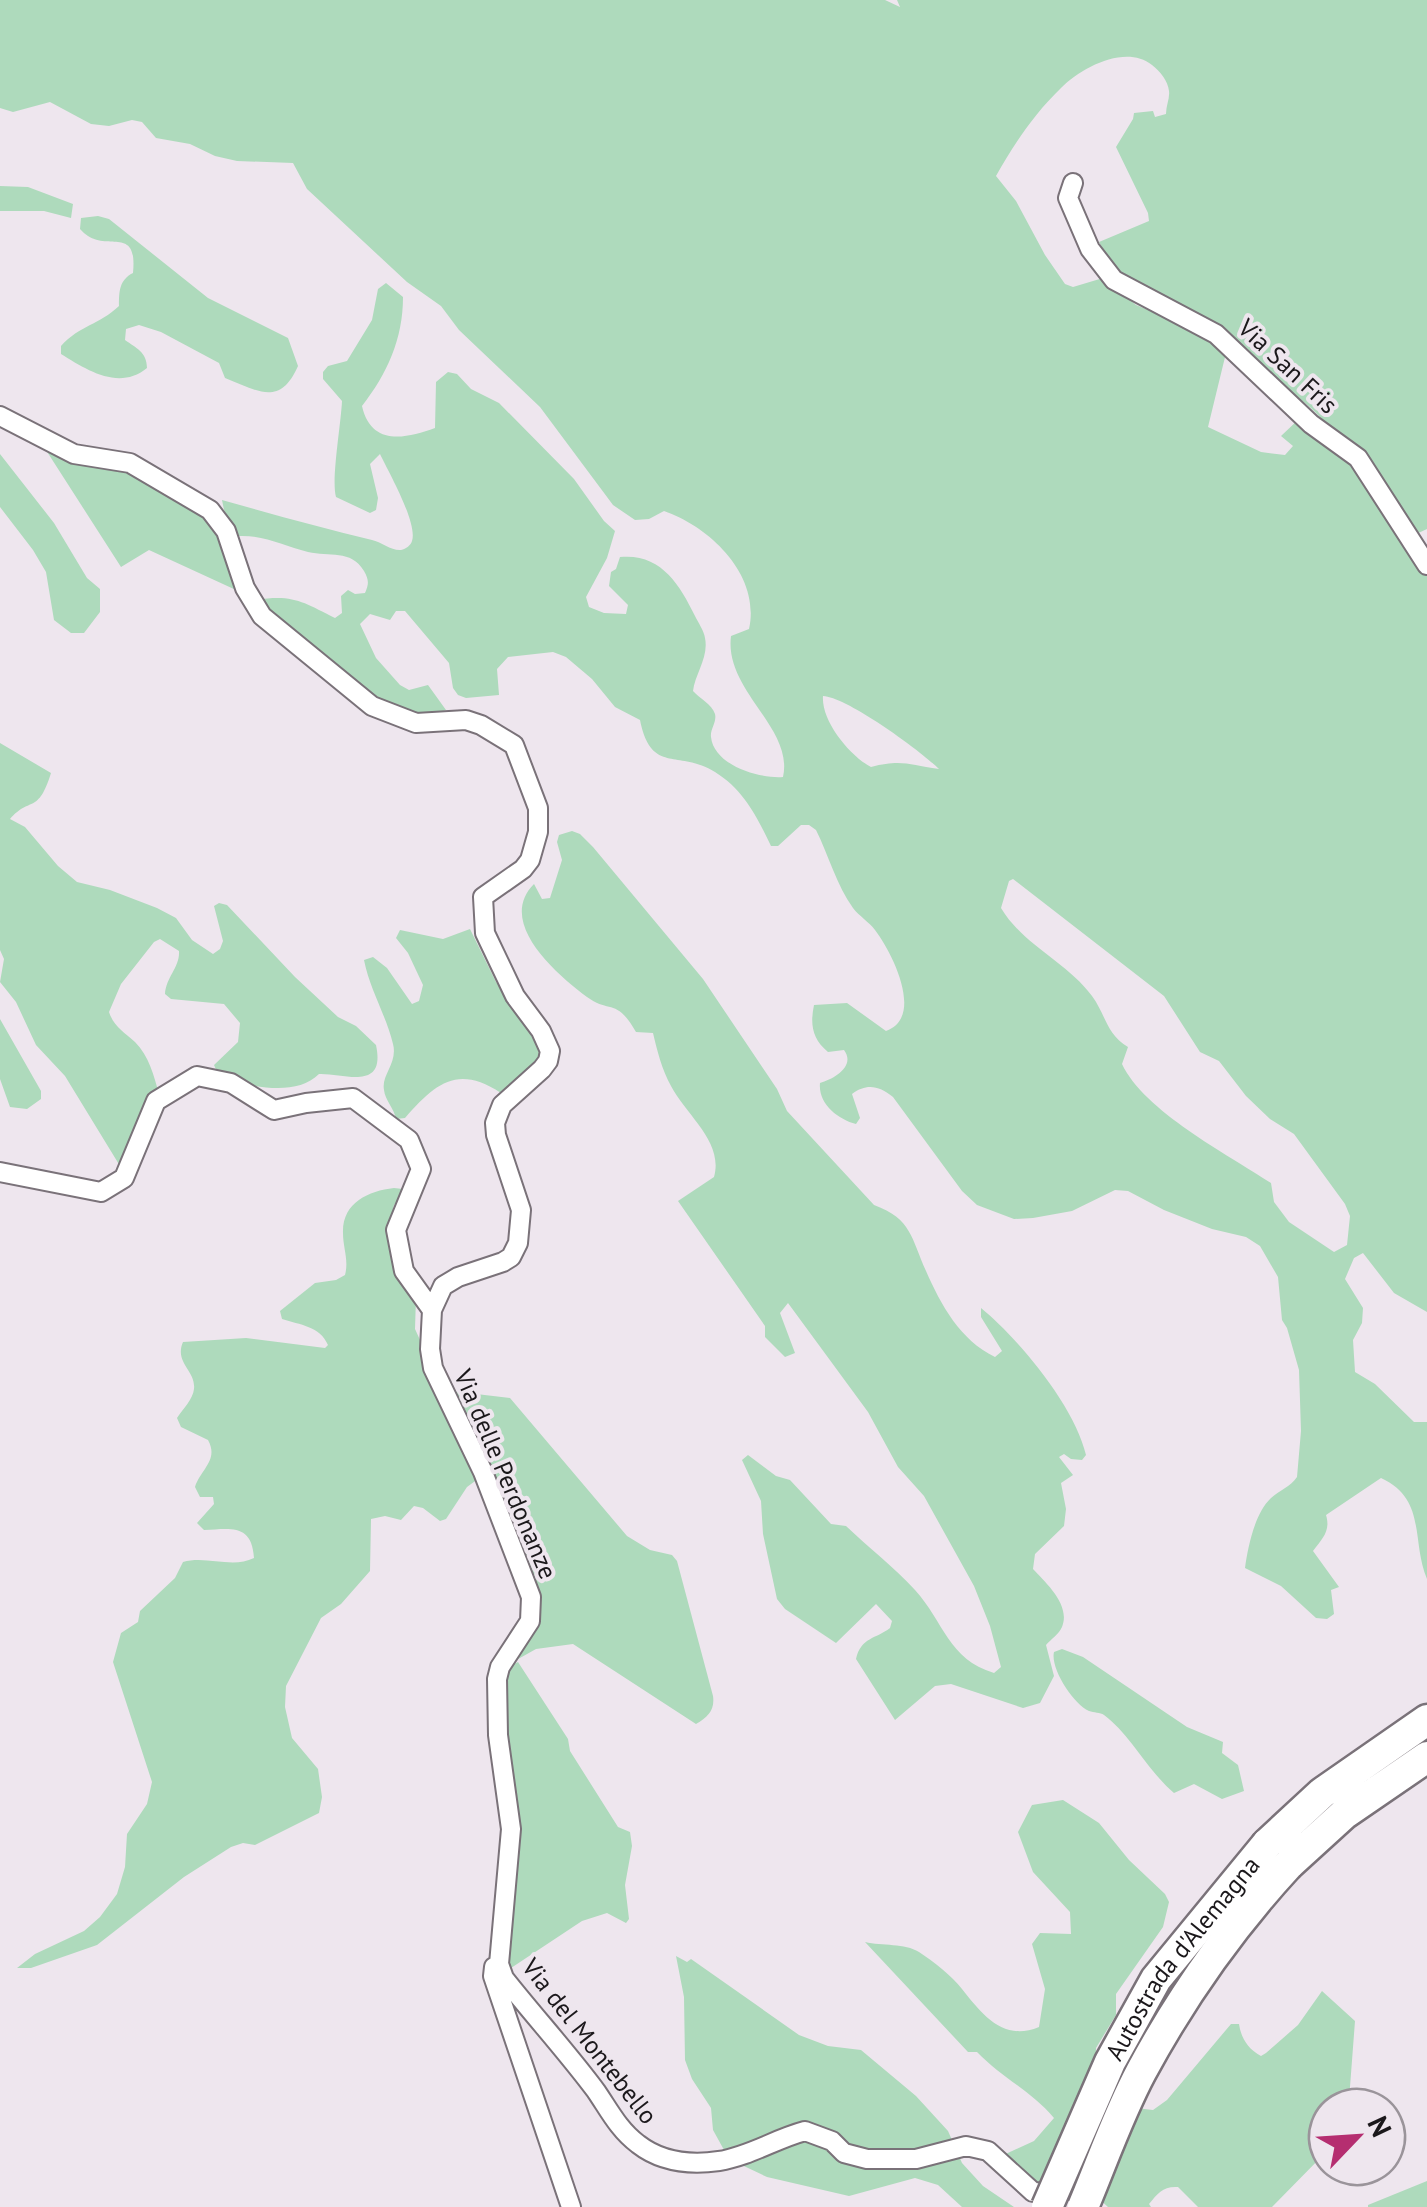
<svg xmlns="http://www.w3.org/2000/svg" width="1427" height="2207" font-family="'PT Sans',sans-serif">
<style>
.green{fill:#aedabc;fill-rule:evenodd}
.lines{fill:none;stroke-linecap:round;stroke-linejoin:round}
.minor-casing{stroke:#7a7279;stroke-width:22}
.motorway-casing{stroke:#7a7279;stroke-width:35}
.minor{stroke:#fff;stroke-width:18}
.motorway{stroke:#fff;stroke-width:30}
.motorway-bridge-casing{stroke:#7a7279;stroke-width:35;stroke-linecap:butt}
.motorway-bridge{stroke:#fff;stroke-width:30}
.labels{text-anchor:middle;stroke-width:8;stroke-linejoin:round;paint-order:stroke}
.street-label{font-size:25px;fill:#1b181b;stroke:#eee6ee}
</style>
<rect width="100%" height="100%" fill="#eee6ee"/>
<path class="green" d="M0,0H885L900,7L897,0H1427V529L1414,535L1359,456L1311,408L1263,369L1226,329L1120,280L1099,242L1149,221L1148,213L1116,147L1133,119L1134,113L1153,111L1155,117L1166,114C1166,106 1170,98 1169,91C1168,81 1160,71 1152,65C1126,44 1082,67 1061,88C1034,114 1014,144 996,176L1016,201L1045,255L1065,284L1073,287L1103,278L1136,305L1208,334L1226,353L1208,427L1261,452L1285,455L1293,446L1281,436L1299,419L1356,459L1427,570V1312L1394,1293L1363,1253L1354,1258L1345,1279L1363,1308L1362,1323L1353,1340L1355,1372L1375,1384L1414,1422H1427V1579C1411,1541 1427,1499 1381,1478L1326,1515C1331,1531 1322,1539 1313,1551L1339,1587L1331,1590L1334,1614L1327,1619L1316,1618L1281,1586L1245,1568C1248,1546 1255,1513 1271,1498C1280,1490 1290,1487 1297,1477L1301,1431L1299,1370L1287,1328L1282,1320L1278,1277L1260,1246L1246,1237L1212,1229L1164,1210L1128,1191L1115,1190L1072,1211L1033,1218L1014,1219L977,1205L962,1191L893,1097C879,1086 867,1083 852,1094L860,1118L856,1124C838,1119 818,1104 820,1083C834,1079 856,1066 844,1050L828,1052C812,1039 810,1024 814,1005L847,1003L886,1031C925,1017 892,952 875,930C869,922 859,916 853,908C837,886 828,854 816,830L809,825H801L778,846H771C757,817 744,790 715,772C678,749 651,775 640,720L615,707L592,679L566,657L553,652L508,657L497,669L499,695L466,698L458,695L453,688L449,663L405,611H396L390,620L370,614L360,624L376,658L400,685L409,690L428,685L446,710L420,719L370,694L256,600C293,594 303,602 335,618L342,613L341,596L348,590L355,594L365,593C369,584 369,580 364,571C351,549 329,557 308,552C284,546 264,535 239,536L224,510L222,500C272,514 322,528 372,540C381,542 392,551 401,550C406,549 411,545 412,541C418,523 388,471 380,454L370,464L378,498L376,510L370,513L336,497C331,480 341,424 342,401L323,379V372L328,366L347,361L372,320L378,289L386,283L403,297C403,339 387,374 362,406C371,446 405,439 435,428L436,382L448,372L457,374L471,389L499,403L574,479L604,521L615,531L607,558L586,597L589,607L604,613L626,614L628,605L609,586L611,572L616,569L620,557C660,553 679,583 695,616C698,622 704,631 705,638C709,657 695,674 693,691C699,698 712,704 715,714C717,722 710,729 711,737C714,766 761,779 783,777C794,728 724,690 731,636L749,629C761,575 710,527 664,511L649,519L635,520L613,505L540,407L459,330L441,306L407,282L307,189L293,163L237,161L215,156L190,144L156,138L142,122L132,120L109,126L91,124L50,102L13,112L0,108ZM823,696C847,697 921,751 939,769C909,765 902,759 871,767C850,756 821,721 823,696ZM1013,879L1164,996L1200,1052L1219,1061L1246,1096L1270,1119L1294,1134L1345,1204L1350,1216L1347,1245L1334,1252L1289,1222L1274,1202L1271,1183C1227,1154 1144,1111 1122,1064L1128,1047C1106,1034 1106,1015 1092,996C1067,962 1023,945 1001,908L1009,881Z
M0,186L28,187L73,204L71,218L44,211H0Z
M98,216L109,219L208,298L288,338L298,366C280,407 258,391 225,378L219,363L161,332L139,325L126,329L125,340C136,348 147,352 147,368C119,391 87,370 61,354V346C80,325 99,325 119,306C119,292 119,280 133,273C138,221 104,257 80,229L81,218Z
M44,447L124,465L209,515L223,537L236,590L149,550L121,567Z
M0,454L54,523L87,578L100,589V612L84,633H71L54,620L46,572L33,550L0,507Z
M0,743L51,773C38,815 30,796 10,819L25,827L58,866L77,882L110,890L157,908L176,918L192,940L213,954L220,949L223,941L214,906L219,903L227,905L295,977L338,1017L356,1026L376,1045C386,1092 344,1073 319,1074C295,1098 247,1086 219,1076L214,1065L238,1042L240,1023L224,1004L171,999L165,994C166,977 180,967 179,951L160,939L154,942L121,984L109,1012C114,1027 124,1032 135,1042C149,1056 154,1076 159,1094L120,1166L65,1076L36,1045L16,1002L0,982L4,959L0,950Z
M572,831L580,834L593,847L703,979L777,1089L787,1111L874,1205C912,1219 911,1238 926,1271C941,1305 960,1340 995,1357L1002,1351L981,1317V1308C1020,1340 1075,1407 1086,1455L1082,1460L1071,1459L1064,1454L1059,1457L1073,1475L1061,1483L1066,1509L1064,1526L1035,1554L1033,1569C1046,1583 1071,1605 1062,1627C1059,1634 1051,1639 1046,1645L1054,1676L1040,1703L1023,1708L951,1684L935,1686L895,1720L856,1659C861,1637 876,1639 890,1628L892,1621L876,1604L836,1643L785,1609L777,1599L763,1534L761,1501L742,1460L748,1455L776,1476L790,1480L831,1524L846,1526C868,1547 894,1567 915,1590C944,1622 948,1659 994,1673L1001,1667L990,1626L974,1586L924,1496L898,1467L868,1412L788,1303L780,1313L795,1353L785,1357L765,1337V1326L678,1201L714,1177C724,1142 686,1115 671,1086C662,1070 657,1050 653,1033L636,1032C616,997 610,1014 587,997C556,974 496,922 534,884L542,899L550,898L562,860L557,842L559,835Z
M470,929L496,982L550,1052L501,1093C457,1064 435,1084 405,1118L396,1119C394,1108 385,1100 384,1090C381,1075 398,1063 393,1044C386,1015 370,990 364,960L373,957L387,968L412,1004L419,1001L423,985L408,953L396,938L400,930L443,939Z
M0,1019L41,1091V1099L27,1109L10,1107L0,1079Z
M394,1188L403,1189L405,1194L394,1205L390,1221L416,1297L415,1329L482,1476L467,1487L446,1519L440,1521L423,1508L414,1506L401,1520L385,1516L371,1519L370,1571L341,1604L321,1618L286,1686L285,1707L292,1738L318,1769L322,1797L319,1813L255,1845L243,1843L231,1847L184,1877L97,1945L31,1968H17L35,1954L84,1931L100,1917L117,1894L125,1867L127,1834L147,1804L152,1782L113,1662L121,1633L138,1622L140,1611L175,1578L183,1562C206,1555 232,1569 254,1558C252,1523 230,1529 204,1530L197,1523L214,1504L213,1497H200L195,1487C201,1469 219,1460 208,1440L181,1427L177,1418C183,1409 193,1399 194,1389C196,1370 174,1363 183,1342L246,1338L325,1348L328,1345C320,1326 300,1325 282,1319L280,1311L315,1283L336,1280L345,1275C349,1260 343,1248 343,1233C342,1203 368,1191 394,1188Z
M451,1391L510,1398L627,1536L650,1550L672,1555L677,1561L713,1696C715,1710 708,1717 696,1724L573,1644L536,1649L511,1663L531,1618Z
M1062,1649L1083,1657L1187,1727L1223,1742L1222,1753L1238,1765L1244,1791L1222,1799L1194,1784L1174,1793C1148,1771 1129,1733 1104,1715C1100,1712 1094,1713 1089,1711C1073,1704 1050,1668 1054,1652Z
M518,1662L568,1739L570,1751L618,1827L630,1832L632,1846L625,1885L629,1919L626,1923L607,1913L582,1921L508,1970L503,1670Z
M1063,1800L1099,1823L1129,1860L1165,1894L1169,1902L1163,1927L1116,1994V2015L1096,2048V2063L1045,2181L1031,2183L997,2158L1034,2141L1054,2118C1031,2091 1001,2077 977,2052H968L865,1942C882,1946 905,1943 919,1952C933,1961 952,1976 962,1989C982,2014 1003,2042 1039,2027L1045,1989L1032,1944L1040,1933L1071,1934L1070,1912L1033,1872L1018,1832L1032,1805Z
M676,1956L687,1962L691,1959L799,2035L828,2046L861,2050L916,2096L948,2131L962,2163L983,2186L1014,2207H962L938,2185L915,2178L849,2196L767,2177L729,2159L713,2130L711,2108L692,2079L685,2060L684,1997Z
M1322,1991L1355,2021L1349,2100L1347,2107H1327V2151L1272,2207H1198L1178,2187C1163,2186 1158,2193 1149,2204L1151,2207H1108L1097,2197L1136,2108L1153,2110L1167,2100L1231,2024H1239C1241,2038 1248,2049 1261,2056L1266,2053L1298,2025Z
M1427,2181V2207H1368V2205Z"/>
<g class="lines">
<g class="minor-casing">
<path id="minor" d="M1073,183L1068,198L1090,249L1114,280L1216,334L1311,424L1358,458L1427,565
M0,416L74,454L130,463L210,510L226,531L245,588L262,616L372,706L416,723L466,720L481,725L514,745L538,808V832L530,860L523,869L483,897L485,933L515,996L541,1031L550,1051L548,1061L542,1069L502,1105L495,1123L496,1135L521,1210L518,1243L511,1257L503,1262L458,1277L443,1286L432,1310L430,1349L433,1368L483,1472L531,1597L530,1621L500,1667L497,1679L498,1735L511,1829L499,1964L494,1967L493,1976L571,2207
M0,1172L101,1192L124,1178L156,1101L197,1076L231,1083L274,1110L306,1103L353,1098L409,1140L421,1169L396,1230L404,1271L432,1310
M499,1964L504,1978C534,2016 567,2052 596,2091C609,2110 619,2130 638,2144C661,2162 691,2165 719,2161C750,2156 775,2139 805,2131L832,2141L844,2153L867,2159H916L966,2146L988,2151L1033,2192L1057,2193"/>
</g>
<g class="motorway-casing">
<path id="motorway" d="M1267,1844L1322,1793L1427,1720
M1288,1865L1344,1814L1427,1757"/>
</g>
<use href="#minor" class="minor"/>
<use href="#motorway" class="motorway"/>
<g class="motorway-bridge-casing">
<g id="motorway-bridge">
<path id="s1" d="M1047,2207L1110,2062L1156,1979L1267,1844"/>
<path d="M1083,2207C1102,2162 1118,2115 1141,2072C1182,1996 1230,1928 1288,1865"/>
</g>
</g>
<use href="#motorway-bridge" class="motorway-bridge"/>
</g>
<g class="labels">
<g class="street-label">
<text transform="translate(1288 366) rotate(43)" y="9">Via San Fris</text>
<text transform="translate(506 1474) rotate(67)" y="9">Via delle Perdonanze</text>
<text dy="9" stroke="none"><textPath href="#s1" startOffset="285">Autostrada d'Alemagna</textPath></text>
<text transform="translate(590 2041) rotate(52)" y="9">Via del Montebello</text>
</g>
</g>
<g transform="translate(1357 2137) rotate(65)"><circle r="48" fill="#eee6ee" stroke="#9a949a" stroke-width="2.5"/>
<path d="M0-8L18 38L0 25L-18 38Z" fill="#b52e70"/>
<text y="-15" font-size="28" font-weight="bold" text-anchor="middle" fill="#1b181b">N</text>
</g>
</svg>
